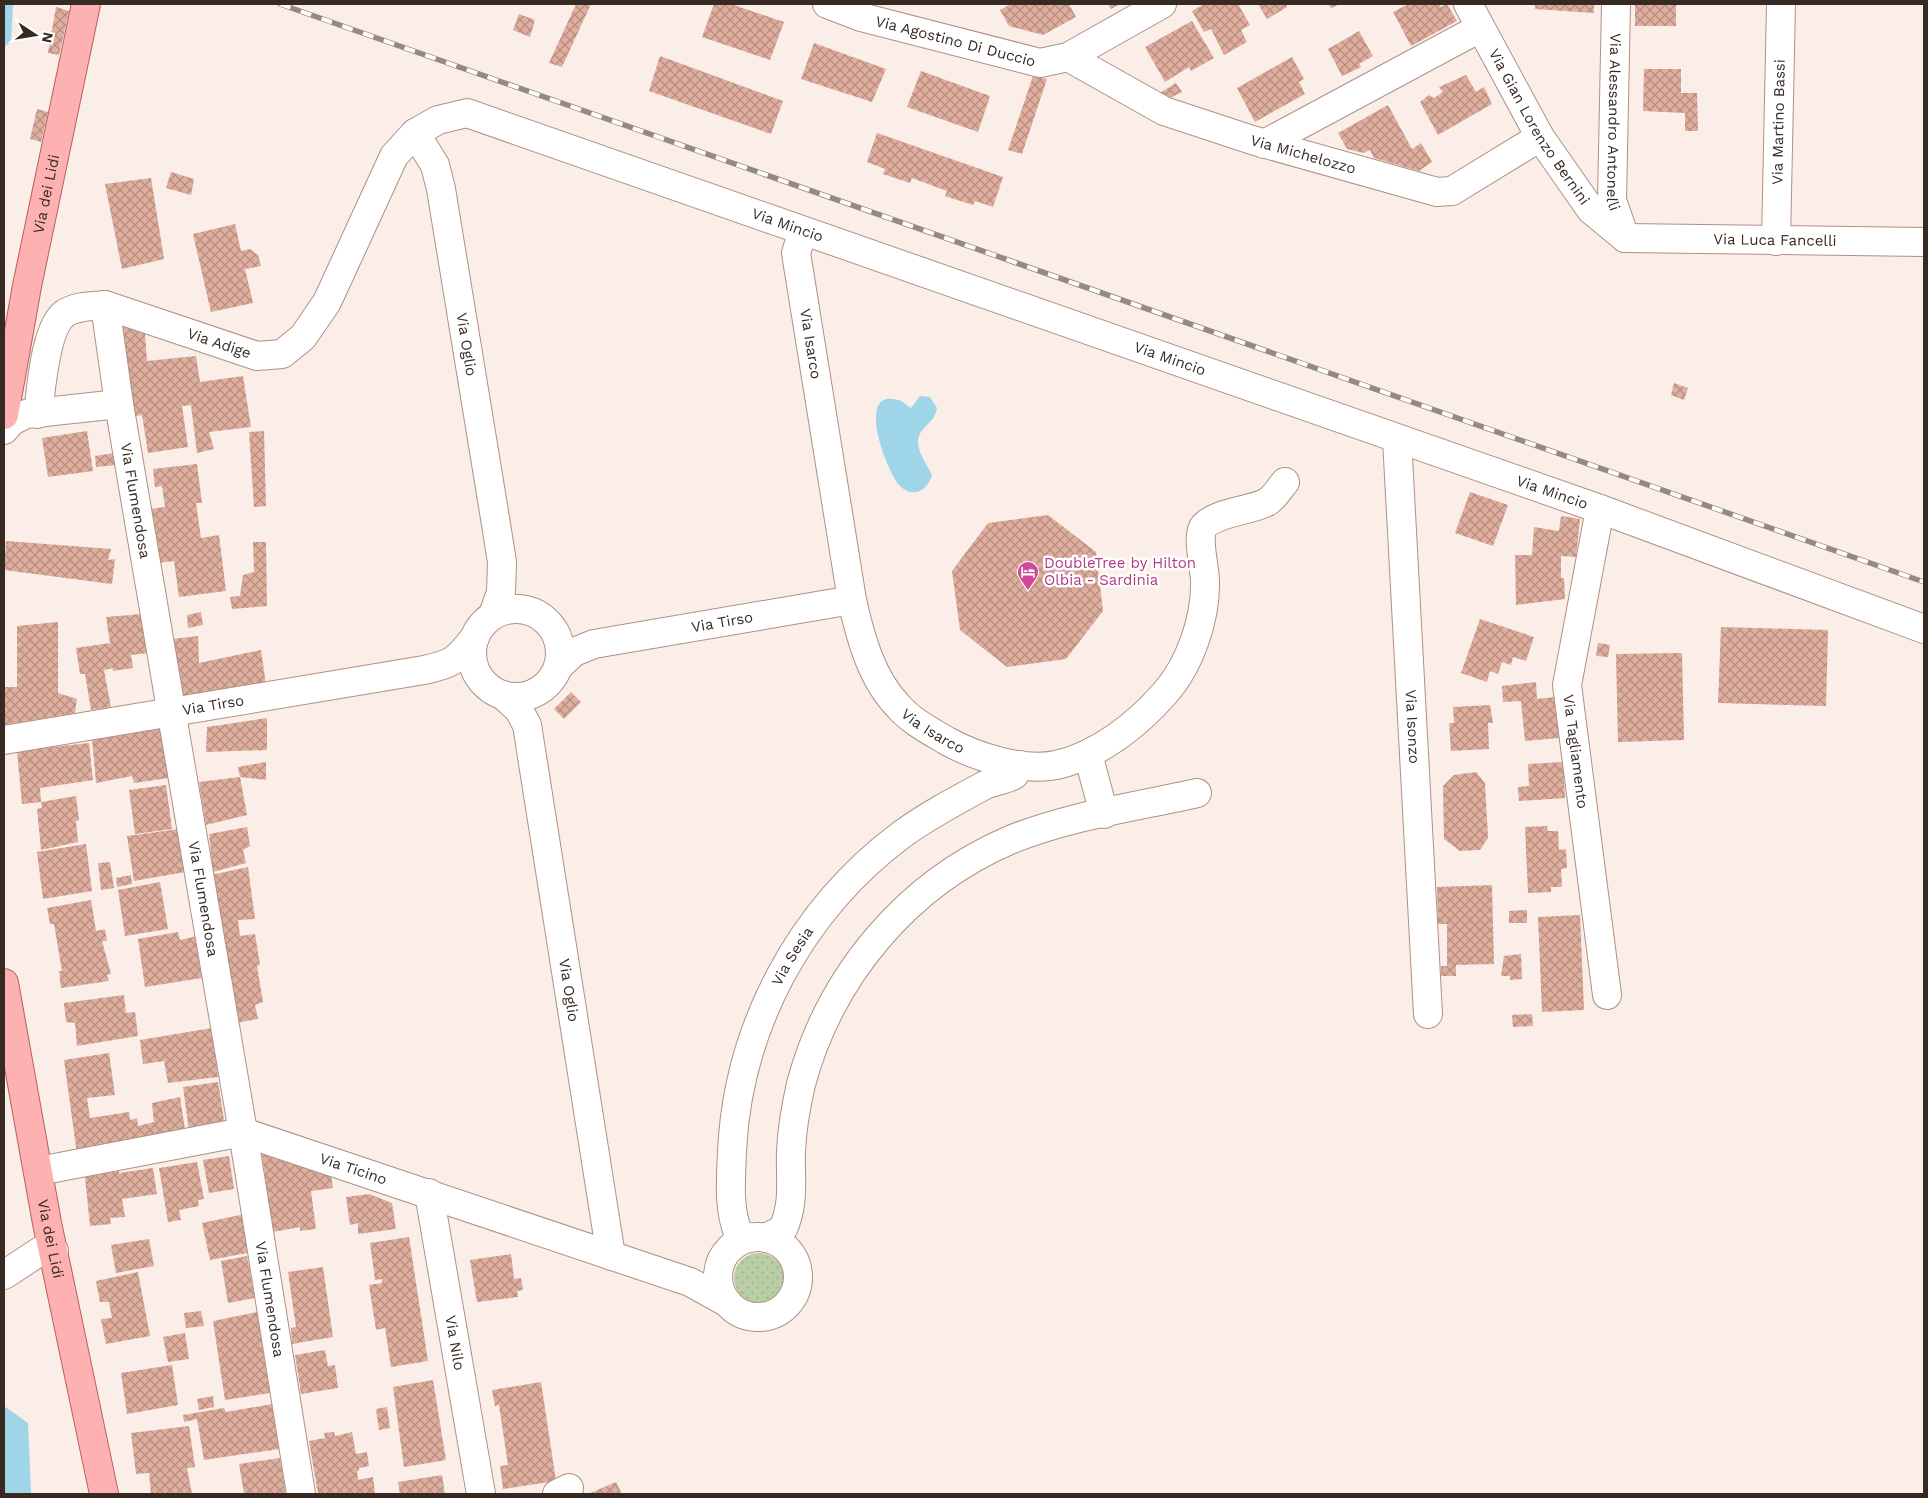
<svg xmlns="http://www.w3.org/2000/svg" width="1928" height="1498" font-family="'Work Sans',sans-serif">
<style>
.grass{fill:url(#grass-dots)}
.water{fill:#9fd5e8}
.building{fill:url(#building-cross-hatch)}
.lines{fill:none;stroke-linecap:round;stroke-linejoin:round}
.minor-casing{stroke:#af9182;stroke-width:30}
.major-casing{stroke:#b7605c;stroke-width:30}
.minor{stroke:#fff;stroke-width:28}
.major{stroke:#fdb1b0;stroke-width:28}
.rail-casing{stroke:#968983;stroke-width:5.5}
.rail{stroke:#fff;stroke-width:4;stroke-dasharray:11;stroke-linecap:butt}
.labels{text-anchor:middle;stroke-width:5;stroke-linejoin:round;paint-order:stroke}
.street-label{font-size:15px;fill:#362a23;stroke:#fff}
.hotel-label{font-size:15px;fill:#b23c85;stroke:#fff;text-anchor:start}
</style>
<defs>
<pattern id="grass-dots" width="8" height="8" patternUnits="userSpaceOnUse" patternTransform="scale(1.25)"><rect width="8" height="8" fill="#b9cea4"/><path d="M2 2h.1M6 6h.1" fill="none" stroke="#a0b18d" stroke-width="1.8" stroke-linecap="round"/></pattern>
<pattern id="building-cross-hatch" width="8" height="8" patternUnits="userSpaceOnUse" patternTransform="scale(1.25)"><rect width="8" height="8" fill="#dfae9e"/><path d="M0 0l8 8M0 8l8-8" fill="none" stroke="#b68e80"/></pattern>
</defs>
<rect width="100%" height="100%" fill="#fbede7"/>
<path class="grass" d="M734 1278a25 25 0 1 1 50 0a25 25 0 1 1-50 0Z"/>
<path class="water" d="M4,4H13L11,42L4,47Z
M920,396L930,397L937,408C935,418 931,421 924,428C909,444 926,461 932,475C928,490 913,499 900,486C887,473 854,387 898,400C904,401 906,406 911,408Z
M4,1406L28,1423L31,1493L28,1494H4Z"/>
<path class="building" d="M576,4H591L562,67L549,63Z
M714,4H731L784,22L770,60L702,37Z
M1011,4H1069L1076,17L1043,35L1009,26L1000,10Z
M1108,4H1120L1111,9Z
M1204,4H1238L1250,25L1241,30L1247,42L1224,55L1211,29L1204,32L1192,11Z
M1258,4H1286L1287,7L1267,19Z
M1328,4H1340L1331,8Z
M1409,4H1439L1441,7L1447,4L1457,21L1411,46L1393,12Z
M1535,4H1594V13L1535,9Z
M1635,4H1676V26H1635Z
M56,7L69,11L59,55L48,53Z
M519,14L535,20L530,37L513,30Z
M1192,21L1214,58L1191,71L1189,67L1165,82L1145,47Z
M1359,31L1373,56L1359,64L1361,67L1342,76L1328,49Z
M814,43L886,69L872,102L801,79Z
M660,56L783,101L771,134L649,91Z
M1292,57L1304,79L1299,82L1305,94L1255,122L1237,88Z
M1644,69H1681V93H1697L1698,131H1685V113L1643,111Z
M921,71L990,96L978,132L907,107Z
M1466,75L1476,92L1484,87L1492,104L1438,135L1420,102L1429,95L1434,98L1443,92L1439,87Z
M1033,76L1047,79L1022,154L1008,150Z
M1176,83L1182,92L1168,99L1158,94Z
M1388,105L1412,149L1421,143L1432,162L1419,171L1374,158L1370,150L1364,153L1347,149L1338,133Z
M37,109L48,112L41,142L30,139Z
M877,133L1003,177L993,207L975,201L973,205L945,196L947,191L912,178L910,183L883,174L885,169L867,162Z
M171,172L194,179L191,195L166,188Z
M151,178L164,259L122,269L105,184Z
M235,224L241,251L250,249L258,255L261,266L245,269L253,303L211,312L193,234Z
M126,324L145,334L147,361L196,356L200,382L243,376L251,427L209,432L214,449L197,453L191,405L182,406L188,447L148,453L142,415L132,417L120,331Z
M1674,383L1688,388L1684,400L1671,395Z
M87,431L93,471L48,477L42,438Z
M264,431L266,506L254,507L249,432Z
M114,453L116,465L96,467L95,456Z
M197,464L202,503H196L201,538L219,535L226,591L179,597L174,561L157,563L150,509L165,507L162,486L155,487L153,469Z
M1470,492L1508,505L1493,546L1455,533Z
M1048,515L1096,552L1103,611L1066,659L1007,667L960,630L952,571L988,523Z
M1561,516L1580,519L1576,557L1561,556V578H1564L1565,599L1516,605L1515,555H1532L1534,527L1559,531Z
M6,541L111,549L108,560L115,559L112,584L4,570Z
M253,542H266L267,606L232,609L230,597L240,596L243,575L254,572Z
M201,612L203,625L188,628L187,615Z
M142,614L149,653L131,655L133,668L113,671V668L104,670L111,707L91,710L85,674H80L76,648L110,643L106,617Z
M1480,619L1534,637L1526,661L1513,657L1511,665L1502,662L1498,674L1490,671L1487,682L1461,673Z
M58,622V693L77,699L75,713L4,725V687H17V626Z
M1721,627L1828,630L1826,706L1718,703Z
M198,636L199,663L261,650L266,685L181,702L173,639Z
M1598,643L1610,645L1608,657L1596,656Z
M1682,653L1684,740L1618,742L1616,654Z
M1536,682L1537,699L1555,697L1559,738L1525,741L1521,701L1503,702L1502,686Z
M571,692L581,702L564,719L554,709Z
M1490,705L1493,723H1488L1489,749L1451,751L1449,723H1454L1453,707Z
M267,718V750L206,752L207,727Z
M162,728L169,778L134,783L132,776L96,783L92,739Z
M89,743L93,780L40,788L41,802L76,796L79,820L76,821L78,842L41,850L37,809L42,808L41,802L22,804L17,751Z
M266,762V780L240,777L238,767Z
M1563,762L1565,798L1519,801L1518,787L1529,786L1528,764Z
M1476,772L1485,783L1488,838L1480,850L1460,851L1444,839L1443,786L1454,775Z
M240,777L247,815L206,825L199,782Z
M166,785L172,829L135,834L129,790Z
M1547,826L1548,831H1558L1559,850L1566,849L1567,868L1561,869L1562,887H1551V892L1528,893L1525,827Z
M247,827L250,846L243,850L246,863L213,872L209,834Z
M179,829L185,872L134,881L127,836Z
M86,844L92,891L43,899L37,852Z
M110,862L114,888L101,890L98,863Z
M248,867L255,919L238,920L240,936L255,934L260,965L257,966L263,1002L255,1005L258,1019L236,1023L211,875Z
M131,875L132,884L117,887L116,878Z
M160,882L168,929L125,936L118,890Z
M1492,885L1494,964L1456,965V976H1441V966H1447V924H1438L1437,887Z
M91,900L96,931L105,929L107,941H102L111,974L107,975L109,981L61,988L59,971H62L54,924H50L47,908Z
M1527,910V923H1509V911Z
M1580,915L1584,1010L1542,1012L1538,917Z
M178,932L180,940L197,936L202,978L145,987L138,939Z
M1521,954L1522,979L1510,980V976H1501L1504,956Z
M124,995L126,1013L135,1012L138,1036L77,1046L75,1023L66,1022L64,1003Z
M1532,1014L1533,1026L1513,1027L1512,1015Z
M212,1028L218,1077L168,1083L164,1061L143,1064L140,1040Z
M109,1053L115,1095L87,1098L90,1118L129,1112L130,1120L137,1118L138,1126L154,1122L152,1103L180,1097L186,1136L77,1154L64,1060Z
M218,1082L225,1126L189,1131L183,1087Z
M261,1148L331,1176L333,1188L311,1191L316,1229L300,1231V1227L273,1232Z
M229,1156L234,1189L209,1193L203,1160Z
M197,1162L204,1199L198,1200L199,1206L179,1210L181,1220L168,1222L159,1168Z
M153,1168L157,1194L122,1199L125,1217L110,1218L111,1224L90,1226L85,1177L119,1171V1173Z
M369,1194L392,1203L396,1229L358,1234V1223L350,1225L346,1197Z
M245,1214L252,1252L210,1260L202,1223Z
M409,1237L428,1361L391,1367L385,1328L376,1330L369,1285L382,1283V1279L375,1280L370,1243Z
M149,1239L154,1266L116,1273L111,1245Z
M511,1254L514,1279L521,1278L523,1290L517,1291L518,1297L477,1302L470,1260Z
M247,1256L255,1298L228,1303L221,1261Z
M323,1267L333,1337L292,1344L291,1328L296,1327L288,1272Z
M138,1272L150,1336L106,1344L101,1319L112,1318L109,1302H100L96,1281Z
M201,1311L204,1326L186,1328L184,1313Z
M257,1312L270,1393L225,1400L213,1321Z
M185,1333L189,1359L168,1362L163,1337Z
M325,1350L328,1366L335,1365L338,1388L301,1394L295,1355Z
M172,1365L178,1405L127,1414L121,1373Z
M433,1380L446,1460L404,1467L393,1387Z
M541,1382L556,1481L503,1489L500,1466L508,1465L499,1405L495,1406L492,1390Z
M213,1396L214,1407L199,1410L197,1399Z
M272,1404L279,1449L204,1460L197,1419L184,1422L183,1415L224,1408L226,1412Z
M387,1407L390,1428L379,1430L376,1409Z
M189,1426L195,1467L187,1468L192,1494H151L149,1473L136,1474L131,1433Z
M334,1432L335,1436L352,1432L356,1454L367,1452L369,1466L359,1468V1471H357L358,1480L373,1477L375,1493L318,1494L309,1441L325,1438L324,1433Z
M280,1458L286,1494H244L239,1464Z
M442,1475L445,1494H400L398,1482Z
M616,1482L622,1494H588Z"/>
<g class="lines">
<g class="minor-casing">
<g id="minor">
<path id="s1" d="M827,4L861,17L1040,63L1068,57L1162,4"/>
<path id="s2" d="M1468,4L1540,137L1591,210L1625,238"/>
<path id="s3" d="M1616,4L1612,200L1625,238"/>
<path id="s4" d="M1068,57L1164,111L1252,140L1437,192L1452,191L1540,137"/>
<path id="s5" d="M415,133L435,165L441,189L495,518L502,562L501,592L493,615"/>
<path d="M1264,144L1480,28"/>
<path id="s6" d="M803,231L796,253L852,600C860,636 871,678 898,706C911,721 930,731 947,741C976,757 1023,772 1056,765C1098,756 1138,724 1165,693C1190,665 1206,618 1205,581C1205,568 1196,535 1204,526C1217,512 1250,511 1267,502C1274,498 1280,488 1285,482"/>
<path id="s7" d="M1625,238L1924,242"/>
<path id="s8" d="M1776,241L1781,4"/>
<path id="s9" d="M105,305L119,404L241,1120L301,1494"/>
<path id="s10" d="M38,414C41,390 45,329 64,314C75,306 92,306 105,305L257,356L282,354L303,337L327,302L394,156L415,133L438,120L467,113L1600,509L1924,629"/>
<path d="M4,430L12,421L26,414L119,404"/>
<path id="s11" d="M1397,439L1428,1014"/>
<path id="s12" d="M1600,509L1567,685L1607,995"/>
<circle cx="516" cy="653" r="44"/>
<path id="s13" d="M559,666L574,652L594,644L852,600"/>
<path id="s14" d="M504,696L519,710L527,725L611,1256"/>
<path id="s15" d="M4,740L424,670C453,664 457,660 475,637"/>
<path d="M1088,754L1104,814"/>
<path id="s16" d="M39,1171L243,1132L690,1282L728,1303"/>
<path id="s17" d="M429,1193L481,1494"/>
<circle cx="758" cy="1277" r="40"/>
<path id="s18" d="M750,1238L738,1233C728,1207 731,1179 732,1151C738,1026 801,910 901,835C927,816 957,800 985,785C994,781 1006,780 1014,775C1016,773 1018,768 1020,765"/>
<path d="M766,1238L783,1229C795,1202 790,1179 791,1151C792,1128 796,1106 801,1084C830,976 907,884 1010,840C1069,816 1135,807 1197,793"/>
<path d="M4,1275L42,1250L54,1251"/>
<path d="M557,1494L569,1488"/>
</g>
</g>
<g class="major-casing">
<g id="major">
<path id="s19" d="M4,415L27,286L86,4"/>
<path id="s20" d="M4,983L47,1223L104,1494"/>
</g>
</g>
<use href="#minor" class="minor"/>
<use href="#major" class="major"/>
<g class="rail-casing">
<path id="rail" d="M280,4L1924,582"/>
</g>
<use href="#rail" class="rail"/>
</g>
<defs>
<g id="hotel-pin" transform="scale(1.125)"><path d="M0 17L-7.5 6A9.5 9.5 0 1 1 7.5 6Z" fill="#d1479c" stroke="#fff"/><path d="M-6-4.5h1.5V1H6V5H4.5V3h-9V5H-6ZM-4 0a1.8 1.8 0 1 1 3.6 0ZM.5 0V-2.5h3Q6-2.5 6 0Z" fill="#fff"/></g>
</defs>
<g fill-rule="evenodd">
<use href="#hotel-pin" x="1028" y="572"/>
</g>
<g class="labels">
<g class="street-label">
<text dy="5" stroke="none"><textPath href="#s1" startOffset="134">Via Agostino Di Duccio</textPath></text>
<text dy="5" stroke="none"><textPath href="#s3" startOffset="118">Via Alessandro Antonelli</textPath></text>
<text dy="5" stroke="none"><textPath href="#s8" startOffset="119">Via Martino Bassi</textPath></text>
<text dy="5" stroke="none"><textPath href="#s2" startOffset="142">Via Gian Lorenzo Bernini</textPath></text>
<text dy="5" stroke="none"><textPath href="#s4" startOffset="256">Via Michelozzo</textPath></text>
<text dy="5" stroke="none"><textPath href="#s19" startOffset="225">Via dei Lidi</textPath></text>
<text dy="5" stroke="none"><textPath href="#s10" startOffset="990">Via Mincio</textPath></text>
<text dy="5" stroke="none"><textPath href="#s7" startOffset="150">Via Luca Fancelli</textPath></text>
<text dy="5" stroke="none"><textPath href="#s10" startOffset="268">Via Adige</textPath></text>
<text dy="5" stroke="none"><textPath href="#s6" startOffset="115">Via Isarco</textPath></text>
<text dy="5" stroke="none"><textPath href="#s5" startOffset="220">Via Oglio</textPath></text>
<text dy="5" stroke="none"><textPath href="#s10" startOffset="1395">Via Mincio</textPath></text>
<text dy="5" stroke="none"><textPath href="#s10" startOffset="1800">Via Mincio</textPath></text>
<text dy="5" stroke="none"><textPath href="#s9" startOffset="198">Via Flumendosa</textPath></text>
<text dy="5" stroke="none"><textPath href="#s13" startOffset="172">Via Tirso</textPath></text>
<text dy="5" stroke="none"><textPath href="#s15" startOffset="212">Via Tirso</textPath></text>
<text dy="5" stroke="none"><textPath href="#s11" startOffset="288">Via Isonzo</textPath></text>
<text dy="5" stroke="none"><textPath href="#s6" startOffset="535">Via Isarco</textPath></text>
<text dy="5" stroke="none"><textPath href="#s12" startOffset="246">Via Tagliamento</textPath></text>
<text dy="5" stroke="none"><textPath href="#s9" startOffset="602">Via Flumendosa</textPath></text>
<text dy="5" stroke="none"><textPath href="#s18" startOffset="302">Via Sesia</textPath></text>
<text dy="5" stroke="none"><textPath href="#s14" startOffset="306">Via Oglio</textPath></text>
<text dy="5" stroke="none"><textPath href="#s16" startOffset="324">Via Ticino</textPath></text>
<text dy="5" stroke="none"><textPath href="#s20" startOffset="260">Via dei Lidi</textPath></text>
<text dy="5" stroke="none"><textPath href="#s9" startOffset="1008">Via Flumendosa</textPath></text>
<text dy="5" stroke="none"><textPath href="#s17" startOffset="152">Via Nilo</textPath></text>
</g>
<g class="hotel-label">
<text x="1044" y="568">DoubleTree by Hilton<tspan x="1044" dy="17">Olbia - Sardinia</tspan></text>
</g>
</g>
<rect width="1928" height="1498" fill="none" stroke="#362a23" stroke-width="10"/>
<g transform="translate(35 35) rotate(102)" stroke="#ffffff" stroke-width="4" paint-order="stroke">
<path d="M0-4L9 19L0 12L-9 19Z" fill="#362a23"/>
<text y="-8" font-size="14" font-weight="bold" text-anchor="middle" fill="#362a23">N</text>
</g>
</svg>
